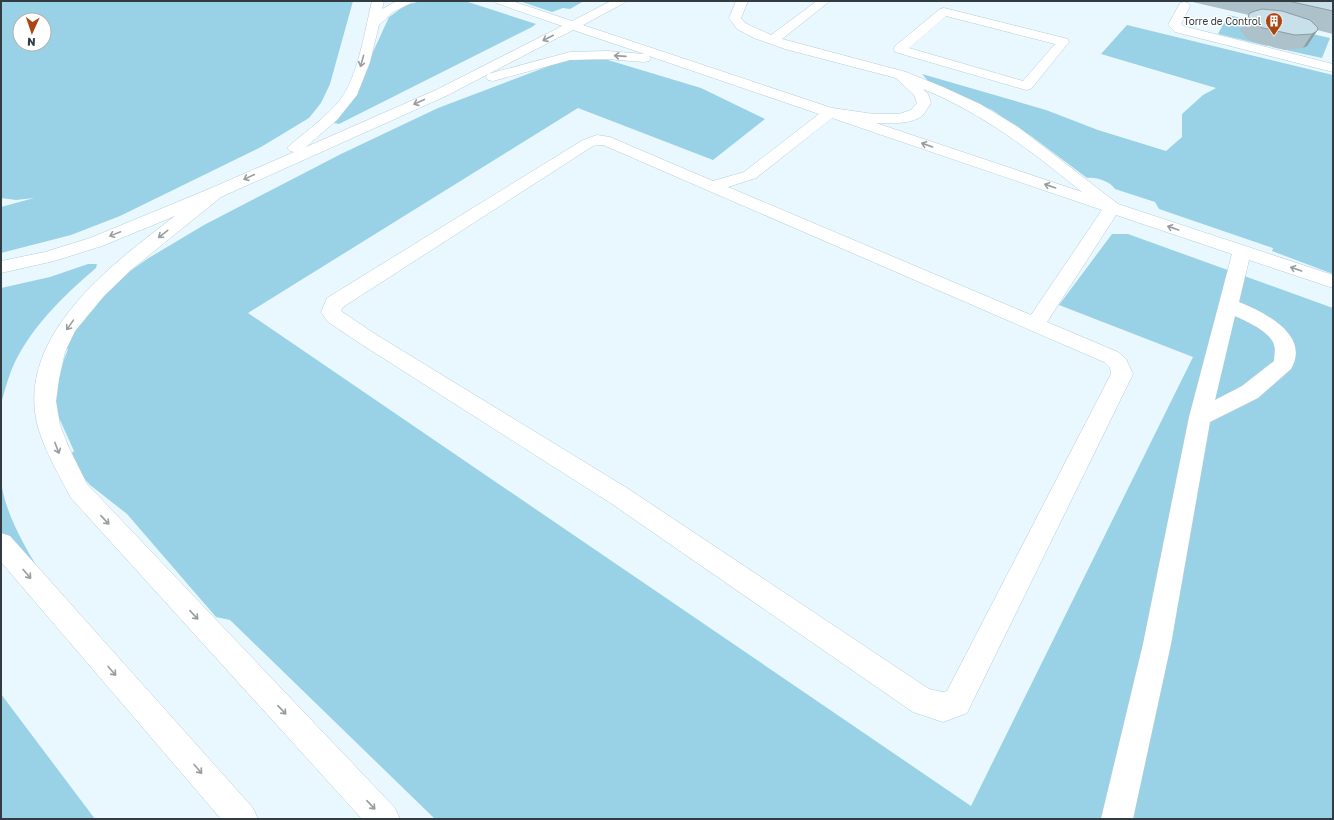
<svg xmlns="http://www.w3.org/2000/svg" width="1334" height="820" font-family="'Golos Text',sans-serif">
<style>
.green{fill:#99d2e7;fill-rule:evenodd}
.lines{fill:none;stroke-linecap:round;stroke-linejoin:round}
.minor-casing{stroke:#b5cdd6;stroke-width:1}
.minor{fill:#fff;fill-rule:evenodd}
.wall{fill:#acc1c9}
.shaded-wall{fill:#8c9da4}
.building{fill:#c8e0ea;stroke:#8c9da4}
.oneway{stroke:#989ea0}
.labels{text-anchor:middle;stroke-width:3;stroke-linejoin:round;paint-order:stroke}
.far-poi-label{font-size:10px;fill:#323c40;stroke:#fff;text-anchor:end}
</style>
<rect width="100%" height="100%" fill="#e9f8fe"/>
<path class="green" d="M1,1H353L330,84L321,103L309,118L261,147L120,216L71,235L1,253V207L34,198L16,200L1,198ZM20,20H44V44H20Z
M421,1H465L536,24L532,27L339,124L334,123L351,100L389,17L406,5Z
M519,1H584L570,9L563,8L552,12Z
M1228,15L1330,38L1322,58L1272,47L1274,42L1269,41L1267,46L1218,34Z
M1127,25L1333,75V274L1272,251L1273,248L1159,209L1155,202L1115,189C1109,181 1097,177 1087,178L1031,136L992,110L951,91L928,81L922,74L1046,110L1098,130L1166,151L1182,137V114L1203,95L1216,88L1101,54Z
M570,58L608,60L701,88L765,119L713,160L578,108L248,313L971,806L1193,357L1059,305L1112,234H1128L1333,308V819H435L230,620L216,617L127,514L90,485L66,458L74,451L55,409L59,373L68,349L63,348L70,333L115,282L147,259L204,225L341,154L438,108Z
M88,264H97L96,268C62,297 28,330 11,371C7,382 4,393 1,404V288L50,277Z
M1,480C4,513 28,553 46,581L1,545Z
M1,694L95,819H1Z"/>
<g class="lines">
<g class="minor-casing">
<path id="minor" d="M372,1H384L382,9L397,1H413L411,3L393,12L379,25L370,62L357,95L337,120L306,147L436,90L562,26L496,3L494,1H512L572,21L611,1H626L624,3L583,25L832,108L874,114H899L911,110L917,103L914,95L896,78L785,49L754,38L737,29L729,18L736,1H748L741,18L745,23L771,35L817,1H830L782,39L906,72L943,87L980,104L1018,127L1118,204L1333,275V288L1249,260L1239,302C1264,312 1311,335 1291,369L1258,398L1210,422L1171,644L1133,819H1101L1143,644L1189,417L1232,254L1116,215L1047,322L1118,352L1126,359L1133,374L967,713L943,722L913,712L609,502L361,344L328,322L321,312L327,298L583,140L597,135L610,137L713,181L744,172L819,114L649,56L651,58L649,61L644,62L607,59L570,60L493,81L488,80L486,77L488,74L570,52L607,51L645,54L573,30L446,96L221,197L132,269L104,296L75,331L65,352L59,379L56,401L60,425L69,448L87,484L395,808L400,819H362L71,498C57,471 39,442 35,412C25,328 116,261 175,216L102,246L54,261L1,273V261L45,252L90,238L209,189L294,152L290,151L287,148L290,145C307,131 326,117 340,100C358,77 365,30 372,1ZM923,89C984,114 1031,151 1082,192L876,123C890,123 910,125 922,116C925,113 928,107 931,103L928,94ZM832,118L1102,210L1031,315L728,187L756,178ZM598,145H603L1104,362L1110,368L1111,374L947,691L943,692L929,689L627,488L375,334L341,311L343,307L593,146ZM1235,316C1246,321 1271,332 1274,345C1276,350 1274,356 1274,361L1242,386L1215,400Z
M1184,2L1188,3L1190,6L1181,24L1183,26L1333,64V72L1175,32L1168,25L1180,3Z
M944,8L1068,39L1069,42L1031,89L1026,90L895,52L894,49L895,46L940,9ZM946,16L1055,44L1023,81L909,48Z
M1,533L10,536L253,808L258,819H221L1,562Z"/>
</g>
<use href="#minor" class="minor"/>
</g>
<path class="wall" d="M1188,1H1333V34L1317,30L1307,46L1303,48L1285,50L1254,42L1246,38L1240,30L1249,15Z"/>
<path class="shaded-wall" d="M1317,31L1307,46L1303,48L1312,34Z"/>
<path class="building" d="M1288,1H1333V11Z
M1262,9L1282,11L1310,20L1318,28L1317,31L1312,34L1295,35L1263,28L1255,24L1248,16L1250,13L1255,11Z"/>
<defs><path id="oneway-shaft" d="M-6 0H5M1.5-3L5.5 0L1.5 3" fill="none" stroke-width="1.6" stroke-linecap="round" stroke-linejoin="round"/></defs>
<g class="oneway">
<use href="#oneway-shaft" transform="translate(548 38) rotate(153)"/>
<use href="#oneway-shaft" transform="translate(620 56) rotate(-176)"/>
<use href="#oneway-shaft" transform="translate(362 61) rotate(106)"/>
<use href="#oneway-shaft" transform="translate(419 102) rotate(156)"/>
<use href="#oneway-shaft" transform="translate(927 145) rotate(-161)"/>
<use href="#oneway-shaft" transform="translate(249 177) rotate(155)"/>
<use href="#oneway-shaft" transform="translate(1050 186) rotate(-161)"/>
<use href="#oneway-shaft" transform="translate(1173 228) rotate(-161)"/>
<use href="#oneway-shaft" transform="translate(115 234) rotate(158)"/>
<use href="#oneway-shaft" transform="translate(163 234) rotate(142)"/>
<use href="#oneway-shaft" transform="translate(1296 269) rotate(-161)"/>
<use href="#oneway-shaft" transform="translate(70 325) rotate(125)"/>
<use href="#oneway-shaft" transform="translate(57 448) rotate(69)"/>
<use href="#oneway-shaft" transform="translate(105 520) rotate(47)"/>
<use href="#oneway-shaft" transform="translate(27 574) rotate(49)"/>
<use href="#oneway-shaft" transform="translate(194 615) rotate(47)"/>
<use href="#oneway-shaft" transform="translate(112 671) rotate(49)"/>
<use href="#oneway-shaft" transform="translate(282 710) rotate(47)"/>
<use href="#oneway-shaft" transform="translate(198 769) rotate(49)"/>
<use href="#oneway-shaft" transform="translate(371 805) rotate(47)"/>
</g>
<defs>
<g id="building-pin" transform="scale(0.9)"><path d="M0 17L-7.5 6A9.5 9.5 0 1 1 7.5 6Z" fill="#aa4614" stroke="#fff"/><path d="M-4-6H4V6H1V3H-1V6H-4ZM-2.5-4.3h1.7v1.8h-1.7ZM.8-4.3h1.7v1.8H.8ZM-2.5-1h1.7V.8h-1.7ZM.8-1h1.7V.8H.8Z" fill="#fff"/></g>
</defs>
<g fill-rule="evenodd">
<use href="#building-pin" x="1274" y="21"/>
</g>
<g class="labels">
<g class="far-poi-label">
<text x="1261" y="25">Torre de Control</text>
</g>
</g>
<rect width="1334" height="820" fill="none" stroke="#323c40" stroke-width="4"/>
<g transform="translate(32 32) rotate(183)"><circle r="19" fill="#ffffff" stroke="#adb1b3"/>
<path d="M0-3L7 15L0 10L-7 15Z" fill="#aa4614"/>
<text y="-6" font-size="11" font-weight="bold" text-anchor="middle" fill="#323c40">N</text>
</g>
</svg>
